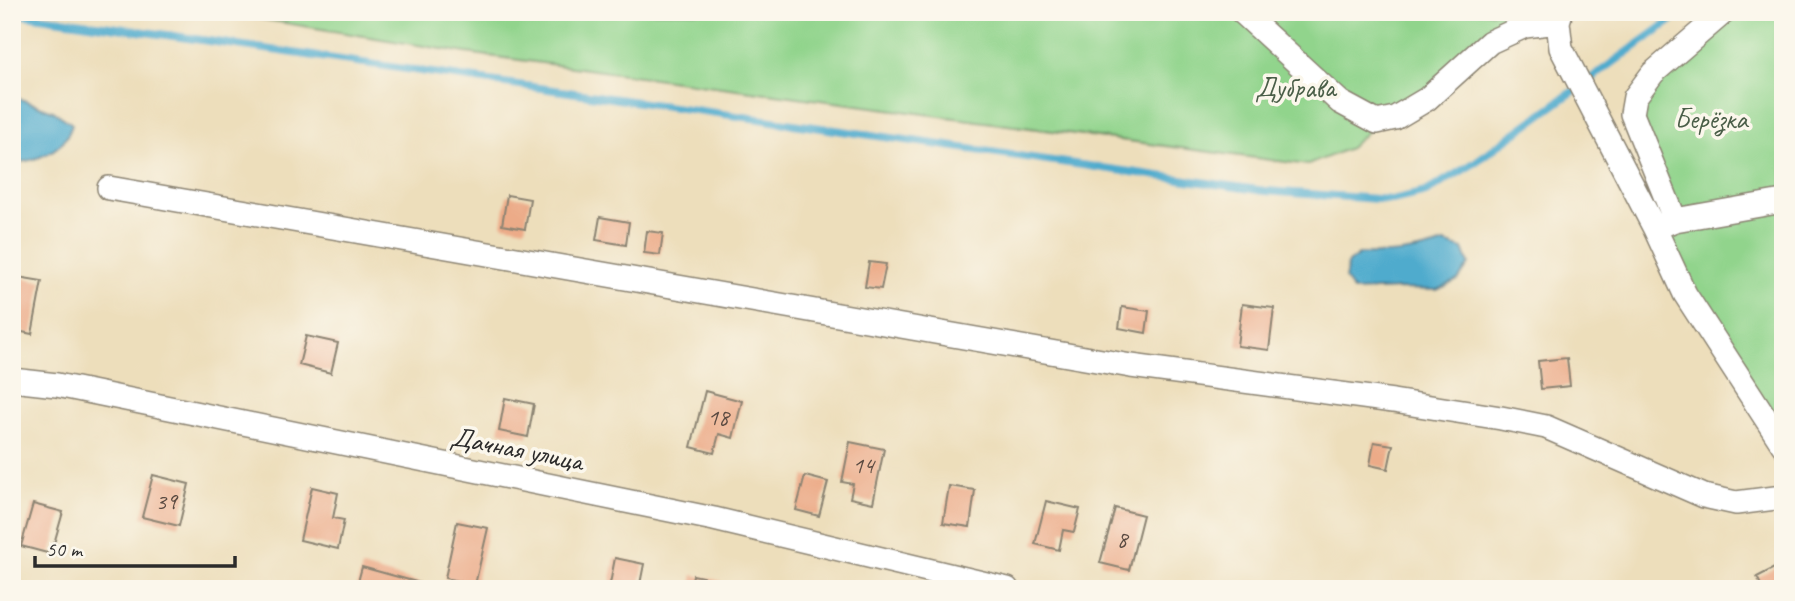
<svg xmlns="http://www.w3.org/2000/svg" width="1795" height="601" font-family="Caveat,sans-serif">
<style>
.green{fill:#91d48c;stroke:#5e805c;stroke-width:2}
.water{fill:#4fabcd;stroke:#3d6b7c;stroke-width:2}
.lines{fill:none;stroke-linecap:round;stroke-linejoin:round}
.stream{stroke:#4fabcd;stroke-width:8}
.building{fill:#ecab88}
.minor-casing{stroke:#8c8473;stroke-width:26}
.minor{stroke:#fff;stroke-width:23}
.labels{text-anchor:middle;stroke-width:7;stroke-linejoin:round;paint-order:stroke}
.number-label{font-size:24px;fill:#5b4b42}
.park-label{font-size:28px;fill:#4a5e48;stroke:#fbf7ec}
.street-label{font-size:28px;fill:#2b2b2b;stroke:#fbf7ec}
</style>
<rect width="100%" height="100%" fill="#fbf7ec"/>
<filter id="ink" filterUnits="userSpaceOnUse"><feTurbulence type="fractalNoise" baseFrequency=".0143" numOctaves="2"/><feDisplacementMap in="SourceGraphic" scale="14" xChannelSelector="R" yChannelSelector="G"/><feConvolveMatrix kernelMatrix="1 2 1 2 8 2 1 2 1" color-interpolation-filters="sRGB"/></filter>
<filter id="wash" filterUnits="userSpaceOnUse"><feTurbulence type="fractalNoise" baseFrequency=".00686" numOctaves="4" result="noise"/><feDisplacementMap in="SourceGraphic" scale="28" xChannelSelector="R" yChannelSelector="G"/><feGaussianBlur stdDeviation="1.57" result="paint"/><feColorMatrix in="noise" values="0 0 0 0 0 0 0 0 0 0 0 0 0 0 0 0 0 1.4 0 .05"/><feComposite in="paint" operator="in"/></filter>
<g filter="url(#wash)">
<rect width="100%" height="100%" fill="#eddebb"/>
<path class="green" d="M218,12H1561L1525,26L1377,122L1350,148L1308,165L466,53Z
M1724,12H1783V445L1655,229L1675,220L1635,97Z"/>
<path class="water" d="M12,96L53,111L72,124C65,151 37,161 12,163Z
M1444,243L1463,249L1469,264L1458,280L1437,290L1401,289L1353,291L1345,279L1348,263L1360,254C1390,255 1416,253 1444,243Z"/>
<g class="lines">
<path class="stream" d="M12,13L1265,191L1392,200L1426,192L1471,165L1683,12"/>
</g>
<g id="blocks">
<path class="building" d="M507,195L530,199L525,229L502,225Z
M600,217L629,222L626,245L596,240Z
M647,231L663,233L660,255L644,253Z
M869,262L886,264L881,289L865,287Z
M12,276L42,281L32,334L12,330L15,300H12Z
M1242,304L1274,308L1269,350L1237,346Z
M1122,307L1149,311L1146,333L1119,328Z
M306,336L338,343L331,373L299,365Z
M1567,358L1570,386L1541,389L1538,361Z
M705,391L742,401L733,438L719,434L714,453L691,447Z
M505,398L534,404L528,437L499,431Z
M850,442L884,449L873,503L850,498L853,484L842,482Z
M1374,442L1393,445L1388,469L1370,465Z
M153,475L189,484L179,526L142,517Z
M805,476L828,482L819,516L796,510Z
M949,486L975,490L970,527L943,523Z
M312,487L338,493L333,518L344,520L338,549L300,540Z
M1046,501L1080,509L1074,532L1063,530L1059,550L1035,544Z
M33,504L63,512L51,554L21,546Z
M1115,508L1143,515L1129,570L1100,563Z
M457,522L488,528L475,585L445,578Z
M615,558L644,564L639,589H609Z
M362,567L420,583L419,589H356Z
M1776,567L1783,580V589H1763L1757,577Z
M693,575L721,581L720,589H690Z"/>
</g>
</g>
<g filter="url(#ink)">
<use href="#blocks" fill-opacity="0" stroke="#8c8473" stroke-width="2"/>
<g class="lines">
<g class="minor-casing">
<path id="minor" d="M1242,12L1340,102L1377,122L1395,118L1427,99L1490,42L1525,26L1558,22
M1561,12L1558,22L1561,48L1655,229L1685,294L1783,445
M109,188L1131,366L1393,401L1501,418L1546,427L1704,496L1736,503L1783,497
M1675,220L1632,114L1635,97L1653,73L1724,12
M1663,225L1675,220L1783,201
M12,380L57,385L714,519L1007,589"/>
</g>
<use href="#minor" class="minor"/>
</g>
</g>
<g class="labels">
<g class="number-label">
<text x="718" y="425">18</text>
<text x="863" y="473">14</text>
<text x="166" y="509">39</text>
<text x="1122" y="547">8</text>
</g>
<g class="park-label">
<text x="1295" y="97">Дубрава</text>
<text x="1711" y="128">Берёзка</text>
</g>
<g class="street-label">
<text transform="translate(517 448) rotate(11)" y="10">Дачная улица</text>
</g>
</g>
<rect width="1795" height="601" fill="none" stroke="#fbf7ec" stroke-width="42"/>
<path d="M35 556v10h200v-10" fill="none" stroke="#2b2b2b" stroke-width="3.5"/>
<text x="46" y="556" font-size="21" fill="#2b2b2b" stroke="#fbf7ec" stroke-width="5" paint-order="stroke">50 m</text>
</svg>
